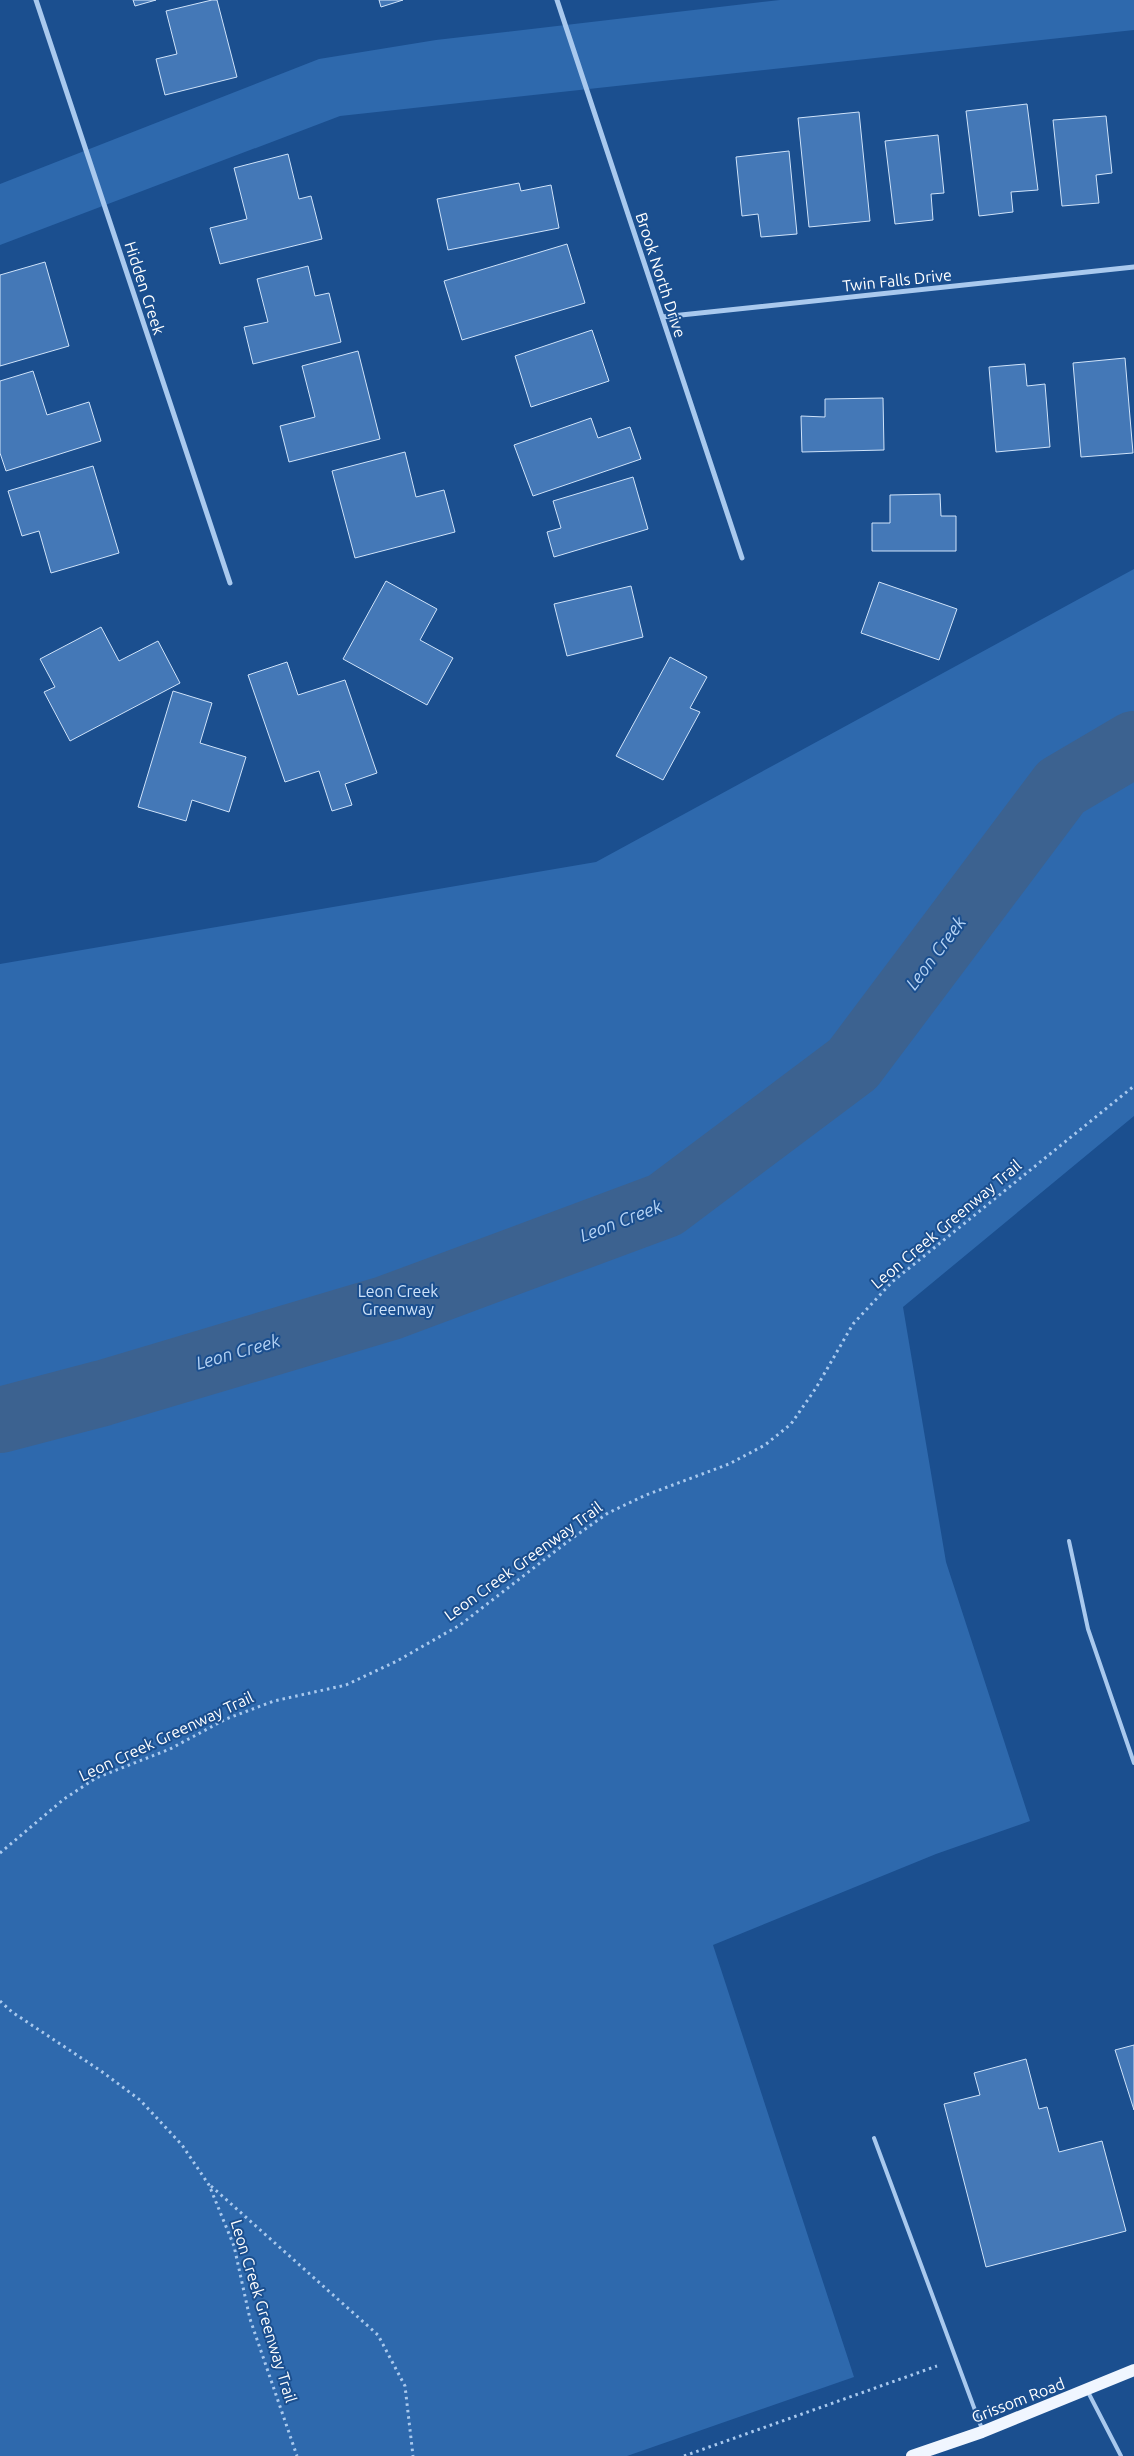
<svg xmlns="http://www.w3.org/2000/svg" width="1134" height="2456" font-family="Ubuntu,sans-serif">
<style>
.green{fill:#2e69ad}
.lines{fill:none;stroke-linecap:round;stroke-linejoin:round}
.river{stroke:#3c6290;stroke-width:66}
.building{fill:#4478b7;stroke:#cfe3fa}
.path{stroke:#a9c9ee;stroke-width:3;stroke-dasharray:2.5 4;stroke-linecap:butt}
.service{stroke:#a9c9ee;stroke-width:4}
.minor{stroke:#a9c9ee;stroke-width:5}
.primary{stroke:#f0f6ff;stroke-width:12}
.labels{text-anchor:middle;stroke-width:4;stroke-linejoin:round;paint-order:stroke}
.street-label{font-size:16px;fill:#fff;stroke:#1b4f8f}
.park-label{font-size:16px;fill:#cfe3fa;stroke:#1b4f8f}
.water-label{font-size:18px;font-style:italic;fill:#b5d3f5;stroke:#1b4f8f}
</style>
<rect width="100%" height="100%" fill="#1b4f8f"/>
<path class="green" d="M780,0H1134V30L340,116L0,245V184L319,59L436,40Z
M1134,569V1116L903,1307L946,1562L1030,1821L936,1854L713,1945L854,2377L627,2456H0V964L596,862Z"/>
<g class="lines">
<path class="river" d="M0,1420L103,1393L388,1308L665,1205L853,1064L1061,787L1134,744"/>
</g>
<path class="building" d="M133,0H156L135,6Z
M212,0H217L237,77L165,95L156,59L177,54L166,11Z
M379,0H403L381,7Z
M1027,104L1038,190L1011,192L1013,212L979,216L966,111Z
M859,112L870,221L809,227L798,118Z
M1106,116L1112,173L1096,175L1099,203L1062,206L1053,120Z
M938,135L944,193L931,194L933,220L895,224L885,141Z
M789,151L797,234L761,237L758,214L742,216L736,157Z
M288,154L299,199L311,196L322,239L220,264L210,228L247,219L234,168Z
M519,183L521,191L551,185L559,228L448,250L437,199Z
M567,244L585,303L462,340L444,281Z
M45,262L69,346L0,366V275Z
M308,266L315,296L329,293L341,342L253,364L244,327L268,322L257,279Z
M592,330L609,381L531,407L515,356Z
M358,351L380,439L289,462L280,426L315,417L302,366Z
M1125,358L1133,453L1081,457L1073,363Z
M1025,364L1027,386L1045,384L1050,447L996,452L989,367Z
M33,371L47,415L89,402L101,441L6,471L0,453V381Z
M883,398L884,450L802,452L801,416L825,417V399Z
M591,418L598,438L630,427L641,459L533,496L514,445Z
M405,452L416,497L444,490L455,532L355,558L332,471Z
M93,466L119,553L51,573L39,531L22,536L8,491Z
M633,477L648,529L554,557L547,532L561,528L553,501Z
M940,494L941,516H956V551H872V523H890V495Z
M386,581L437,609L420,640L453,658L427,705L343,659Z
M879,582L957,609L939,660L861,633Z
M631,586L643,637L567,656L554,604Z
M101,627L119,661L158,641L180,683L70,741L44,692L55,687L40,659Z
M670,657L707,677L690,708L700,712L663,780L616,756Z
M287,662L298,695L345,680L377,773L345,784L352,805L332,811L319,771L285,782L248,675Z
M173,691L212,703L200,743L246,757L229,812L192,800L186,821L138,807Z
M1134,2045V2110L1115,2050Z
M1026,2059L1039,2109L1047,2107L1059,2152L1102,2141L1126,2231L986,2267L944,2104L980,2095L974,2073Z"/>
<g class="lines">
<path class="path" d="M0,1853L64,1799L96,1778L170,1749L226,1719L274,1701L346,1685L397,1661L460,1625L571,1539L608,1513L646,1495L729,1464L765,1445L791,1424L816,1388L853,1324L892,1282L1134,1086
M0,2001L12,2012L101,2071L140,2100L182,2145L209,2185L234,2246L250,2319L297,2456
M211,2186L378,2335L405,2386L413,2456
M684,2456L937,2366"/>
<path class="service" d="M1069,1541L1088,1629L1134,1763
M874,2138L982,2429
M1088,2392L1121,2456"/>
<path class="minor" d="M36,0L230,583
M557,0L742,558
M662,317L1134,267"/>
<path class="primary" d="M912,2456L982,2432L1134,2370"/>
</g>
<g class="labels">
<g class="street-label">
<text transform="translate(661 275) rotate(72)" y="6">Brook North Drive</text>
<text transform="translate(897 280) rotate(-6)" y="6">Twin Falls Drive</text>
<text transform="translate(145 288) rotate(72)" y="6">Hidden Creek</text>
<text transform="translate(946 1224) rotate(-40)" y="6">Leon Creek Greenway Trail</text>
<text transform="translate(523 1561) rotate(-36)" y="6">Leon Creek Greenway Trail</text>
<text transform="translate(166 1736) rotate(-25)" y="6">Leon Creek Greenway Trail</text>
<text transform="translate(264 2311) rotate(73)" y="6">Leon Creek Greenway Trail</text>
<text transform="translate(1018 2400) rotate(-21)" y="6">Grissom Road</text>
</g>
<g class="park-label">
<text x="398" y="1297">Leon Creek<tspan x="398" dy="18">Greenway</tspan></text>
</g>
<g class="water-label">
<text transform="translate(936 953) rotate(-53)" y="6">Leon Creek</text>
<text transform="translate(621 1221) rotate(-21)" y="6">Leon Creek</text>
<text transform="translate(238 1352) rotate(-16)" y="6">Leon Creek</text>
</g>
</g>
</svg>
